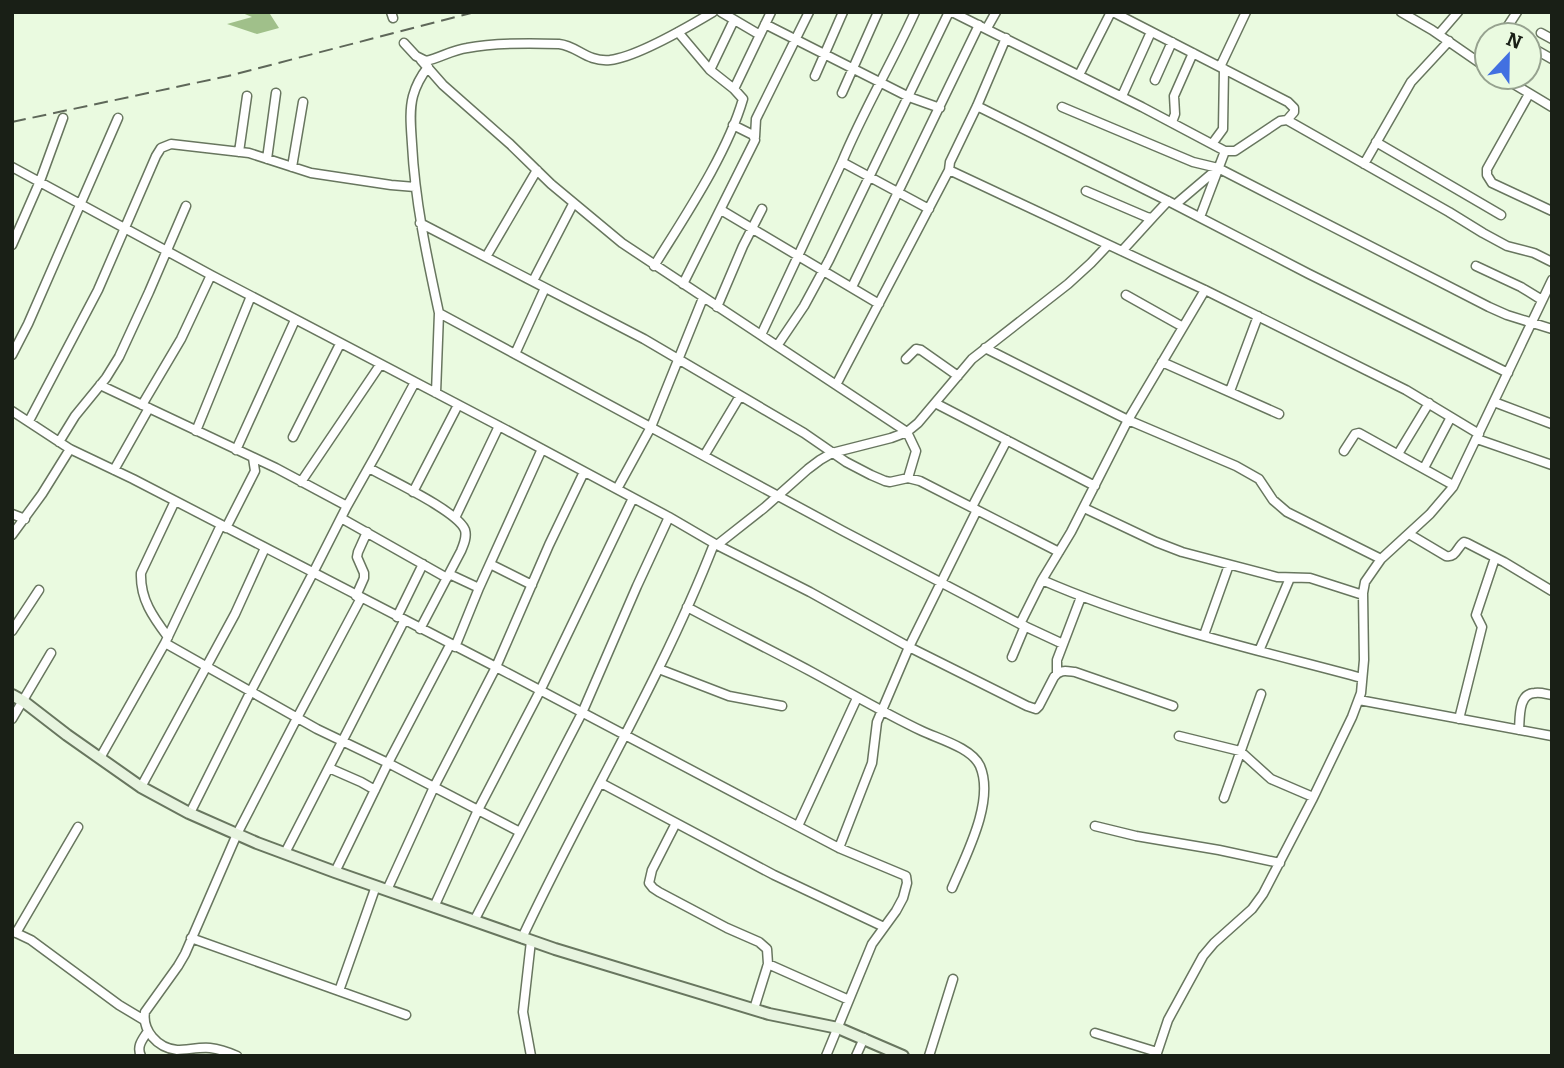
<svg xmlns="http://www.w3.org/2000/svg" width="1564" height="1068" font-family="Bitter,serif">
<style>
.water{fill:#a0c08a}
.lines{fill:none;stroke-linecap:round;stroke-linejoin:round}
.street-casing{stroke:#68765f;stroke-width:11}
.secondary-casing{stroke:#68765f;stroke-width:14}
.street{stroke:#fff;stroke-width:8}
.secondary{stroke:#e7f4df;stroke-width:10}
.rail{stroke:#5e6759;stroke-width:2;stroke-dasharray:14 7;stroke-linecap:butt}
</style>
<rect width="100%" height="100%" fill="#eafae0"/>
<path class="water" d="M240,12H283L270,14L279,28L257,34L227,24L252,17Z"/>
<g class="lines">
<g class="street-casing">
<path id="street" d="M391,12L393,18
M721,12L760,35
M952,12L1142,107L1225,151H1235L1280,121L1287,120L1449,212L1483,233L1507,246L1534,253L1552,262
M1113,12L1288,102L1294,108V112L1287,120
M1401,12L1432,30L1487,68
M765,24L909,97L940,108
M987,28L996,12
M1541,33L1552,39
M1439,34L1458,12
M1502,35L1517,12
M1006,38L977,106L950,162L949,170L1205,290L1406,390L1479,434
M404,43L416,56L426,61C440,58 452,50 467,48C493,43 532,43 559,44C578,46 586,62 610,60C637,57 688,27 713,12
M1529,46L1552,59
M421,60L443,85L510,144L551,184L622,243L907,432L916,451L908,478
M428,67C421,76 416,85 413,96C409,111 411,128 412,144C415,202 427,257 439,313L843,531L1020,624L1063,644
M1220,67L1246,12
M710,70L734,20
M1079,75L1111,12
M815,76L843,12
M1502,77L1552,107
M1155,80L1172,42
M734,89L771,12
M842,93L878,12
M1529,94L1487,169V175L1492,183L1552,211
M1122,96L1151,32
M977,106L1168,201L1309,274L1508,373
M1062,107L1193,162L1218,168L1489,307L1507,315L1552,329
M1172,122L1175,114L1174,96L1193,53
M755,137L756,119L809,12
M1376,142L1501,215
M1212,144L1223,129L1224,69
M239,152L247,96
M267,159L276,93
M842,162L929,209
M1364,164L1411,82L1449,41
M12,167L211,275L499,426L669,517L717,545L810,592L909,647L1027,706L1036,709L1039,706L1054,677C1060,669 1066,671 1075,672L1173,706
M292,167L303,102
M1086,191L1149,218L1153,217L1168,201
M1176,204L1216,170
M721,210L879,304
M1200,217L1225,151
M420,223L644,339L804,433L846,462L871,475L885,481L890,482L908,478L920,481L1059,552
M12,245L40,181L63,118
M1122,251L1153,217
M486,257L537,170
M654,266C685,216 727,154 743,99L734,89L710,70L678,32
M1476,266L1521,287L1542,300
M533,281L573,204
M683,284L755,140L753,135L733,125
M852,287L979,25
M1126,295L1183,327
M717,307L743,246L762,209
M761,335L842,162C863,111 892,63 915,12
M777,346L804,306L829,260L949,12
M985,348L1128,420L1236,466L1259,479L1273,500L1287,512L1381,559
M515,354L545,288
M12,355L28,324L118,118
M906,359L916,349L921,350L958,376
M1162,362L1279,414
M100,385L276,468L347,506
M836,385L949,170
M1230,391L1258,316
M436,393L439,313
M1494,402L1552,424
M935,403L1095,486
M142,405L181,339L211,275
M12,411L70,449L133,479L496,667L839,848L906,876L907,883L903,898L896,911L872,944L826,1056
M29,421L98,290L156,156L161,148L171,144L249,153L311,173L391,185L415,187
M196,431L251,296
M293,437L340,344
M1477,439L1552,465
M59,442L75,416L106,378L119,357L149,292L186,206
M236,450L295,320
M1344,451L1355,434L1359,433L1453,485
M1398,454L1429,403
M704,456L740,396
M369,468C388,479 458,511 465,530C467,537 464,544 461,551L420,629
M1424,468L1451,417
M114,470L149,408
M301,482L380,365
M617,489L651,427L703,298
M413,492L458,405
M972,507L1007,440
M1084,508L1156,542L1182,552L1277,577L1310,578L1363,595
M12,514L25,519
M341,518L447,578
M455,518L499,426
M226,528L255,471L253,458
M1409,534L1446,556C1456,558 1457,547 1464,542L1467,543L1504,562L1552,591
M12,535L42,494L70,449
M717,545L764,508L808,469L820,460L832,453L891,438L907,432L918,423L972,359L1068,284L1091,263L1108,245
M490,564L532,585
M449,574L479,588
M1042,580C1145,625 1254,649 1362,678
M356,596L364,578V573L357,557L358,552L367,532
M687,607C728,629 769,649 810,671C847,691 884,713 922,731C939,739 972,748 980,766C995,801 966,855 952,888
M397,617L423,564
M1020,624L1042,580L1071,532L1128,420L1205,290
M12,631L39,590
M1204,635L1229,565
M168,637C153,617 140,599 141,573L175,501
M165,643L317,729L388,763L520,832
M455,647L479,588L542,449
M1259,651L1290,578
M1012,657L1025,626
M659,669L729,696L782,706
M1057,673V660L1081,597
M1359,700L1552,736
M12,719L51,653
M1459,719L1482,627L1476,615L1495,558
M1519,730C1520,718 1518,693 1535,693C1540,692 1546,694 1552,695
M1179,736L1240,751L1271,779L1313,797
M100,758L165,643L221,525
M329,768L361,782L375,790
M601,783L774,875L884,927
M141,787L235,614L265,548
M1224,798L1261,694
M190,813L251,691L313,573L347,506L378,451L415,382
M676,823L652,870L649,883L653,888L659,892L727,928L759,942L767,949L768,964L754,1009
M798,826L857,698
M1095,826L1136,836L1219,850L1280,863
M839,848L872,763L877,722L909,647L977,510
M285,853L404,621
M335,872L388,763L450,645
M387,890L434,787L496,667L549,545L584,472
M434,907L478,810L540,691L633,498
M474,921L582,713L637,586L669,517
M12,931L31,940L119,1005L144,1020
M16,933L78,827
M191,938L406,1015
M522,938C584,805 661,680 714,544
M768,964L849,1000
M339,991L376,886
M1095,1033L1157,1052
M141,1056C136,1046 143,1039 148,1031
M237,1056C228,1052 220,1049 210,1048C199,1047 188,1050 177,1050C157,1048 142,1030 145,1012L178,966L185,954L237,834L297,718L361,598
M531,1056L523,1012L531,941
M856,1056L864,1038
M929,1056L953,979
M1156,1056L1168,1020L1203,956L1214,943L1252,909L1263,894L1312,800L1352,717L1361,693L1364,660L1363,593L1365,582L1381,559L1430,514L1453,487L1552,280"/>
</g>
<g class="secondary-casing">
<path id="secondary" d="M12,695L23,701L67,735L141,787L189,813L257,843L335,872L555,949L769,1014L838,1028L903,1056"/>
</g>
<use href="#street" class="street"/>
<use href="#secondary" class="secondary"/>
<path class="rail" d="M12,122L228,76L475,12"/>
</g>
<rect width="1564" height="1068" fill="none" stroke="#191f16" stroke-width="28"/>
<g transform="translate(1508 56) rotate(22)"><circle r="33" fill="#eafae0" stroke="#96a28f" stroke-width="2"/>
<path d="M0-5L12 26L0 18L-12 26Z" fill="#4270e1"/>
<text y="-10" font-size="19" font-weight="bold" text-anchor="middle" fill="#191f16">N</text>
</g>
</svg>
